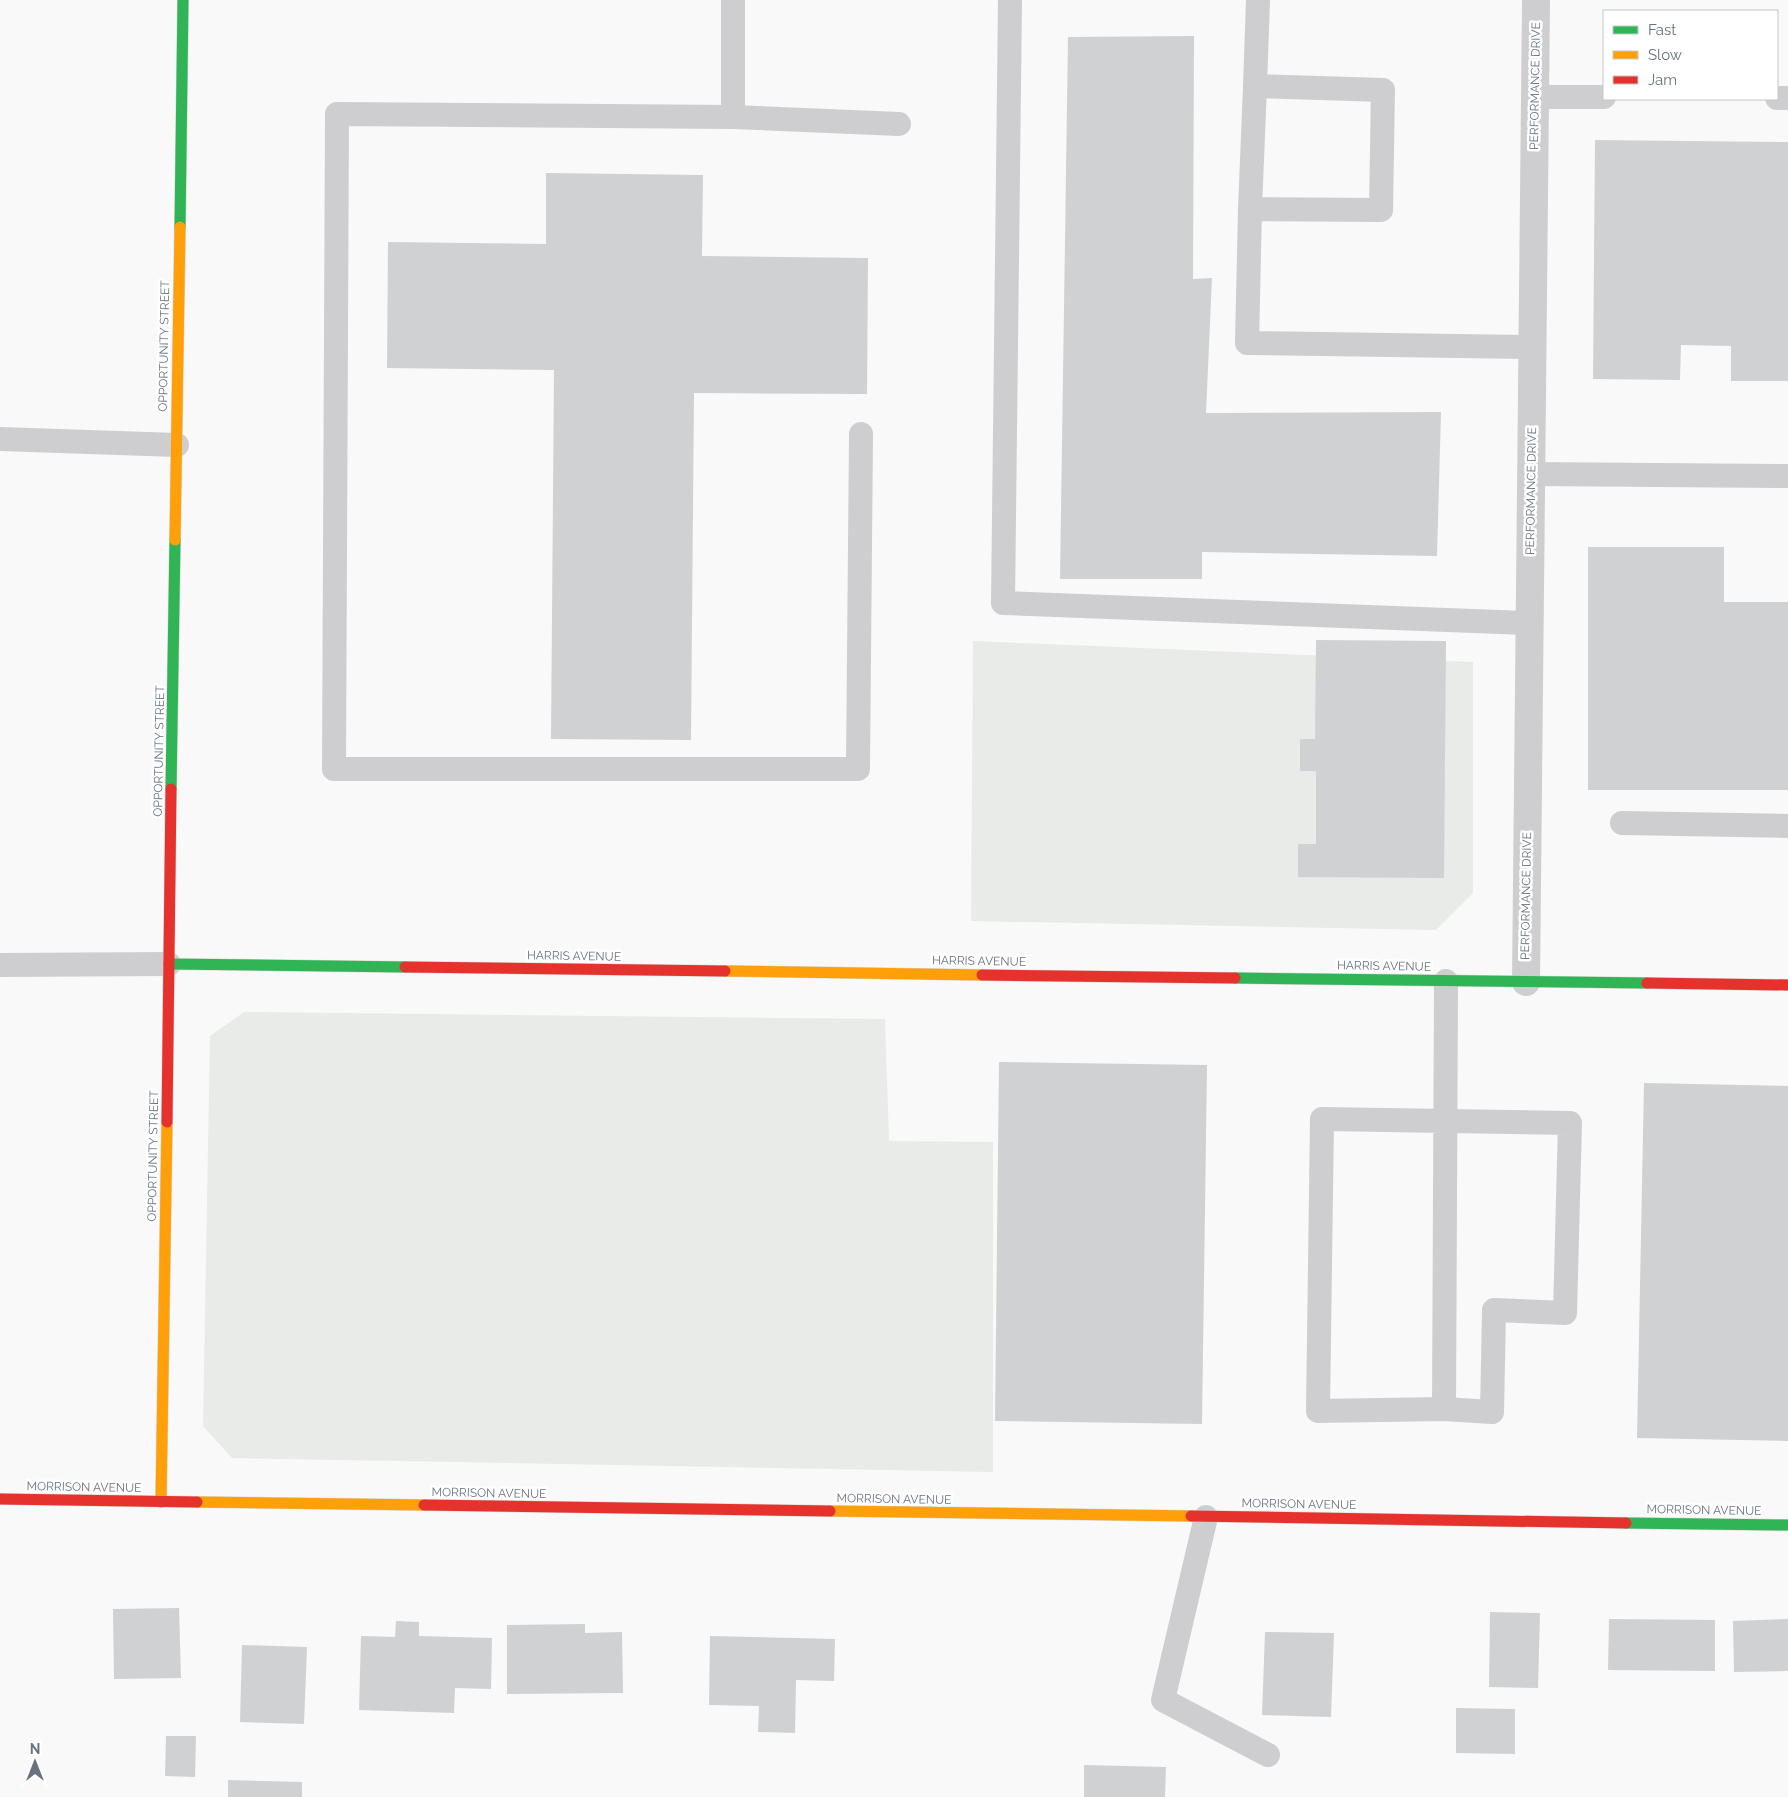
<svg xmlns="http://www.w3.org/2000/svg" width="1788" height="1797" font-family="Raleway,sans-serif">
<style>
.green{fill:#e8ebe7}
.building{fill:#d0d1d2}
.lines{fill:none;stroke-linecap:round;stroke-linejoin:round}
.fast-casing{stroke:#d6d7d7;stroke-width:12}
.slow-casing{stroke:#d6d7d7;stroke-width:12}
.jam-casing{stroke:#d6d7d7;stroke-width:12}
.lane{stroke:#ceced0;stroke-width:24}
.street{stroke:#ceced0;stroke-width:28}
.fast{stroke:#30b455;stroke-width:11}
.slow{stroke:#ff9f0a;stroke-width:11}
.jam{stroke:#e5322d;stroke-width:11}
.labels{text-anchor:middle;stroke-width:5;stroke-linejoin:round;paint-order:stroke}
.street-label{font-size:12px;fill:#677380;stroke:#fff}
</style>
<rect width="100%" height="100%" fill="#f9f9f9"/>
<path class="green" d="M973,641L1473,662V893L1436,930L971,921Z
M244,1012L885,1019L889,1141L993,1142V1472L232,1458L203,1426L210,1036Z"/>
<path class="building" d="M1194,36L1193,279L1212,278L1206,413L1441,412L1437,556L1202,552V579H1060L1068,37Z
M1595,140L1788,142V381H1731V346L1681,345L1680,380L1593,379Z
M546,173L703,175L702,256L868,258L867,394L694,393L691,740L551,739L554,370L387,368L388,242L546,244Z
M1588,547H1724V602H1788V790H1588Z
M1316,640L1446,641L1444,878L1298,877V844H1316V771H1300V739H1315Z
M999,1062L1207,1065L1202,1424L995,1421Z
M1644,1083L1788,1086V1441L1637,1438Z
M179,1608L181,1678L114,1679L113,1609Z
M1490,1612L1540,1613L1538,1688L1489,1687Z
M1609,1619L1715,1620V1671L1608,1670Z
M1788,1619V1671L1734,1672L1733,1621Z
M396,1621L419,1622V1636L492,1638L491,1689L455,1688L454,1713L359,1710L361,1636L395,1637Z
M585,1624V1633L622,1632L623,1693L507,1694V1625Z
M1265,1632L1334,1633L1331,1717L1262,1715Z
M710,1636L835,1639L834,1681L796,1680L795,1733L758,1732L759,1706L709,1705Z
M242,1645L307,1647L304,1724L240,1722Z
M1456,1708L1515,1709V1754L1456,1753Z
M166,1736H196L195,1777L165,1776Z
M1084,1765L1166,1767L1165,1797H1084Z
M228,1780L302,1782V1797H228Z"/>
<g class="lines">
<g class="fast-casing">
<path id="fast" d="M180,227L183,0
M171,789L175,540
M169,964L405,967
M1235,978L1647,983
M1626,1523L1788,1525"/>
</g>
<g class="slow-casing">
<path id="slow" d="M175,540L180,227
M725,971L982,975
M161,1502L167,1122
M197,1502L424,1505
M830,1511L1191,1516"/>
</g>
<g class="jam-casing">
<path id="jam" d="M405,967L725,971
M982,975L1235,978
M1647,983L1788,985
M167,1122L171,789
M0,1499L197,1502
M424,1505L830,1511
M1191,1516L1626,1523"/>
</g>
<path class="lane" d="M733,0V117L899,124
M1010,0L1003,603L1529,623
M1255,86L1258,0
M1535,97H1604
M1777,98H1788
M733,117L337,114L334,769H858L861,434
M1250,209L1255,86L1383,90L1381,210L1250,209L1247,343L1532,347
M0,439L177,445
M1531,474L1788,476
M1622,823L1788,826
M0,965L169,964
M1322,1119L1570,1123L1565,1313L1494,1310L1492,1412L1444,1409L1318,1411Z
M1444,1409L1446,981
M1206,1517L1163,1700L1268,1755"/>
<path class="street" d="M1526,982L1536,0"/>
<use href="#fast" class="fast"/>
<use href="#slow" class="slow"/>
<use href="#jam" class="jam"/>
</g>
<g class="labels">
<g class="street-label">
<text transform="translate(1535 86) rotate(-89)" y="4">PERFORMANCE DRIVE</text>
<text transform="translate(164 346) rotate(-89)" y="4">OPPORTUNITY STREET</text>
<text transform="translate(1531 491) rotate(-89)" y="4">PERFORMANCE DRIVE</text>
<text transform="translate(159 751) rotate(-89)" y="4">OPPORTUNITY STREET</text>
<text transform="translate(1526 896) rotate(-89)" y="4">PERFORMANCE DRIVE</text>
<text transform="translate(574 956) rotate(1)" y="4">HARRIS AVENUE</text>
<text transform="translate(979 961) rotate(1)" y="4">HARRIS AVENUE</text>
<text transform="translate(1384 966) rotate(1)" y="4">HARRIS AVENUE</text>
<text transform="translate(153 1156) rotate(-89)" y="4">OPPORTUNITY STREET</text>
<text transform="translate(84 1487) rotate(1)" y="4">MORRISON AVENUE</text>
<text transform="translate(489 1493) rotate(1)" y="4">MORRISON AVENUE</text>
<text transform="translate(894 1499) rotate(1)" y="4">MORRISON AVENUE</text>
<text transform="translate(1299 1504) rotate(1)" y="4">MORRISON AVENUE</text>
<text transform="translate(1704 1510) rotate(1)" y="4">MORRISON AVENUE</text>
</g>
</g>
<rect x="1603" y="10" width="175" height="90" fill="#ffffff" stroke="#c2c7cc"/>
<rect x="1613" y="26" width="25" height="8" fill="#30b455" stroke="#c2c7cc"/>
<text x="1648" y="35" font-size="15" fill="#677380">Fast</text>
<rect x="1613" y="51" width="25" height="8" fill="#ff9f0a" stroke="#c2c7cc"/>
<text x="1648" y="60" font-size="15" fill="#677380">Slow</text>
<rect x="1613" y="76" width="25" height="8" fill="#e5322d" stroke="#c2c7cc"/>
<text x="1648" y="85" font-size="15" fill="#677380">Jam</text>
<g transform="translate(35 1762)" stroke="#ffffff" stroke-width="4" paint-order="stroke">
<path d="M0-4L9 19L0 12L-9 19Z" fill="#677380"/>
<text y="-8" font-size="14" font-weight="bold" text-anchor="middle" fill="#677380">N</text>
</g>
</svg>
